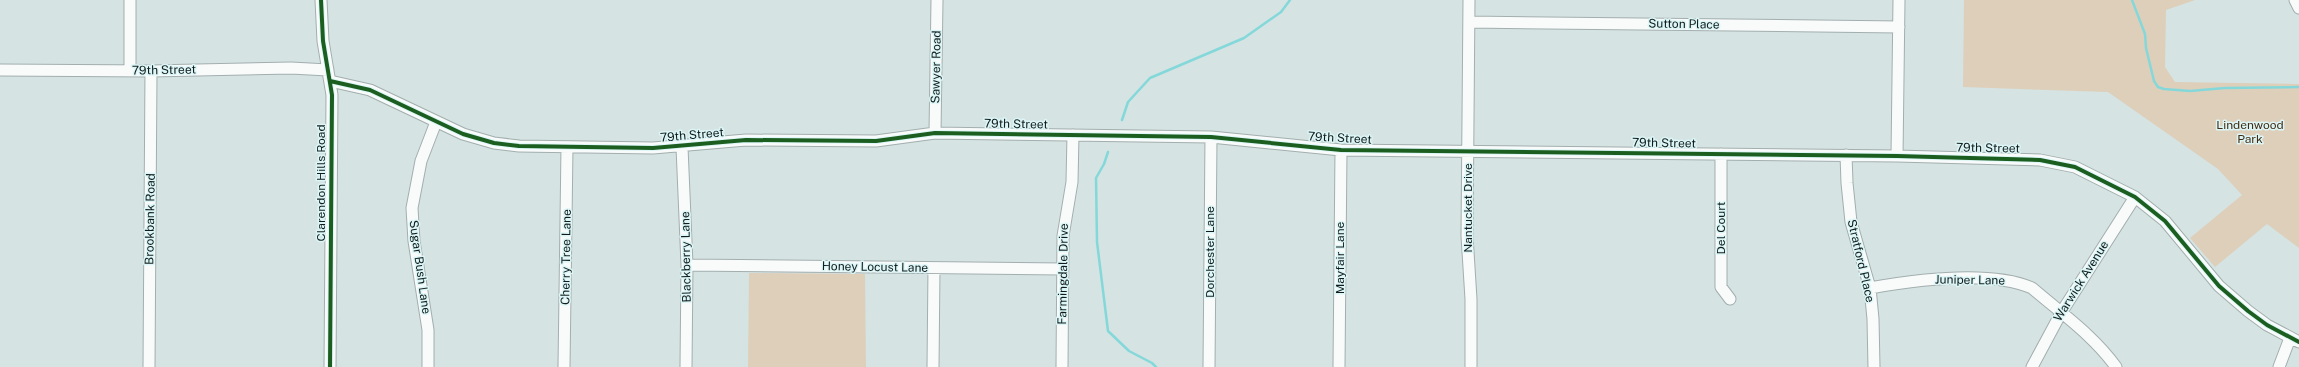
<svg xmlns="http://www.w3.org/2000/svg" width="2299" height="367" font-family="'Public Sans',sans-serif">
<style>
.green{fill:#decfba}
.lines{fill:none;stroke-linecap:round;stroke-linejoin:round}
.stream{stroke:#85d8da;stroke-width:2.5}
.minor-casing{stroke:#a3aeae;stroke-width:13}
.minor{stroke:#f9fbfb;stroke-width:11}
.cycleway-casing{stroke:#dcf6f7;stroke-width:6}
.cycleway{stroke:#1b5e20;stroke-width:4}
.labels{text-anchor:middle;stroke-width:3;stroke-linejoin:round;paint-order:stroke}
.street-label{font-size:12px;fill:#111b1b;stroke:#dcf6f7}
.park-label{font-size:12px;fill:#442c12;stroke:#dcf6f7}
</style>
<rect width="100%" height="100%" fill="#d5e3e3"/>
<path class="green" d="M1964,0H2195L2166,10L2165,67L2175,82L2299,84V248L2267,224L2215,267L2190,238L2242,195L2218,169L2108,92L1963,87Z
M749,273L865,274L866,367H748Z"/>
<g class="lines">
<path class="stream" d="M2132,0L2145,34L2146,48L2154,81L2158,87L2164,89L2190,91L2225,88L2299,87
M1122,120L1128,102L1150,78L1244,38L1281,12L1290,0
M1108,152L1104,164L1096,178L1097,242L1108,331L1129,351L1152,363L1156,367"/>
<g class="minor-casing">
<path id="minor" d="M321,0L323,41L332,95L330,367
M1469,0L1467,236L1471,299V367
M2295,0L2299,8
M1469,22L1899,27
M0,70L151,71L291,68L328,70
M130,71V0
M330,81L370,90L463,134L494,143L519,146L653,148L746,140L876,141L935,133L1211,137L1341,150L1897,156L2040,160L2075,167L2135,197L2165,221L2219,286L2248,311L2267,325L2299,342
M935,133L937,0
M682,147L687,265L686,367
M1721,154V287L1730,299
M1846,155L1847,183L1851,222L1870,288L1873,319L1874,367
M1897,156L1899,0
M687,265L1062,269
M1870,288C1915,280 1990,270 2032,288C2061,313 2094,336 2116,367
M149,367L151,71
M428,367V330L414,241L412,208L421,161L436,122
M564,367L567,147
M933,367L934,268
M1062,367L1063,236L1072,182L1073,135
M1209,367L1211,137
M1339,367L1341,150
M2032,367L2061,313L2135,197
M2279,367L2290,338"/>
</g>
<use href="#minor" class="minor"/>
<g class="cycleway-casing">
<path id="cycleway" d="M321,0L323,41L332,95L330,367
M330,81L370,90L463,134L494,143L519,146L653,148L746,140L876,141L935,133L1211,137L1341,150L1897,156L2040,160L2075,167L2135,197L2165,221L2219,286L2248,311L2267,325L2299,342"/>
</g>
<use href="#cycleway" class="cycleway"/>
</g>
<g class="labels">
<g class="street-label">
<text transform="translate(1684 24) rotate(1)" y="4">Sutton Place</text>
<text transform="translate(936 67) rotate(-89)" y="4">Sawyer Road</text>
<text transform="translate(164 70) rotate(-1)" y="4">79th Street</text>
<text transform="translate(1016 124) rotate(1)" y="4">79th Street</text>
<text transform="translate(692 135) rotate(-5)" y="4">79th Street</text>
<text transform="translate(1340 138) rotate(3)" y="4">79th Street</text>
<text transform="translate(1664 143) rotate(1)" y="4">79th Street</text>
<text transform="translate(1988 148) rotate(1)" y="4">79th Street</text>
<text transform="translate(321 183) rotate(-90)" y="4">Clarendon Hills Road</text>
<text transform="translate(1468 208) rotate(-90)" y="4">Nantucket Drive</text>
<text transform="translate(150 219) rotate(-89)" y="4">Brookbank Road</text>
<text transform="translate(1721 228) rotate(-90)" y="4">Del Court</text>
<text transform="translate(1210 252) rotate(-90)" y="4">Dorchester Lane</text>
<text transform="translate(566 257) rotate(-89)" y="4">Cherry Tree Lane</text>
<text transform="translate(686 257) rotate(-91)" y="4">Blackberry Lane</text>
<text transform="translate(1340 258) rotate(-90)" y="4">Mayfair Lane</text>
<text transform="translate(1861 261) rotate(77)" y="4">Stratford Place</text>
<text transform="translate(420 267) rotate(82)" y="4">Sugar Bush Lane</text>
<text transform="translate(875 267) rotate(1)" y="4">Honey Locust Lane</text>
<text transform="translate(1063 274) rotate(-89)" y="4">Farmingdale Drive</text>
<text transform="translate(1970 280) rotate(1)" y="4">Juniper Lane</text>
<text transform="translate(2081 281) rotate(-58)" y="4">Warwick Avenue</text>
</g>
<g class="park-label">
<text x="2250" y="129">Lindenwood<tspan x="2250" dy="14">Park</tspan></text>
</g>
</g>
</svg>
